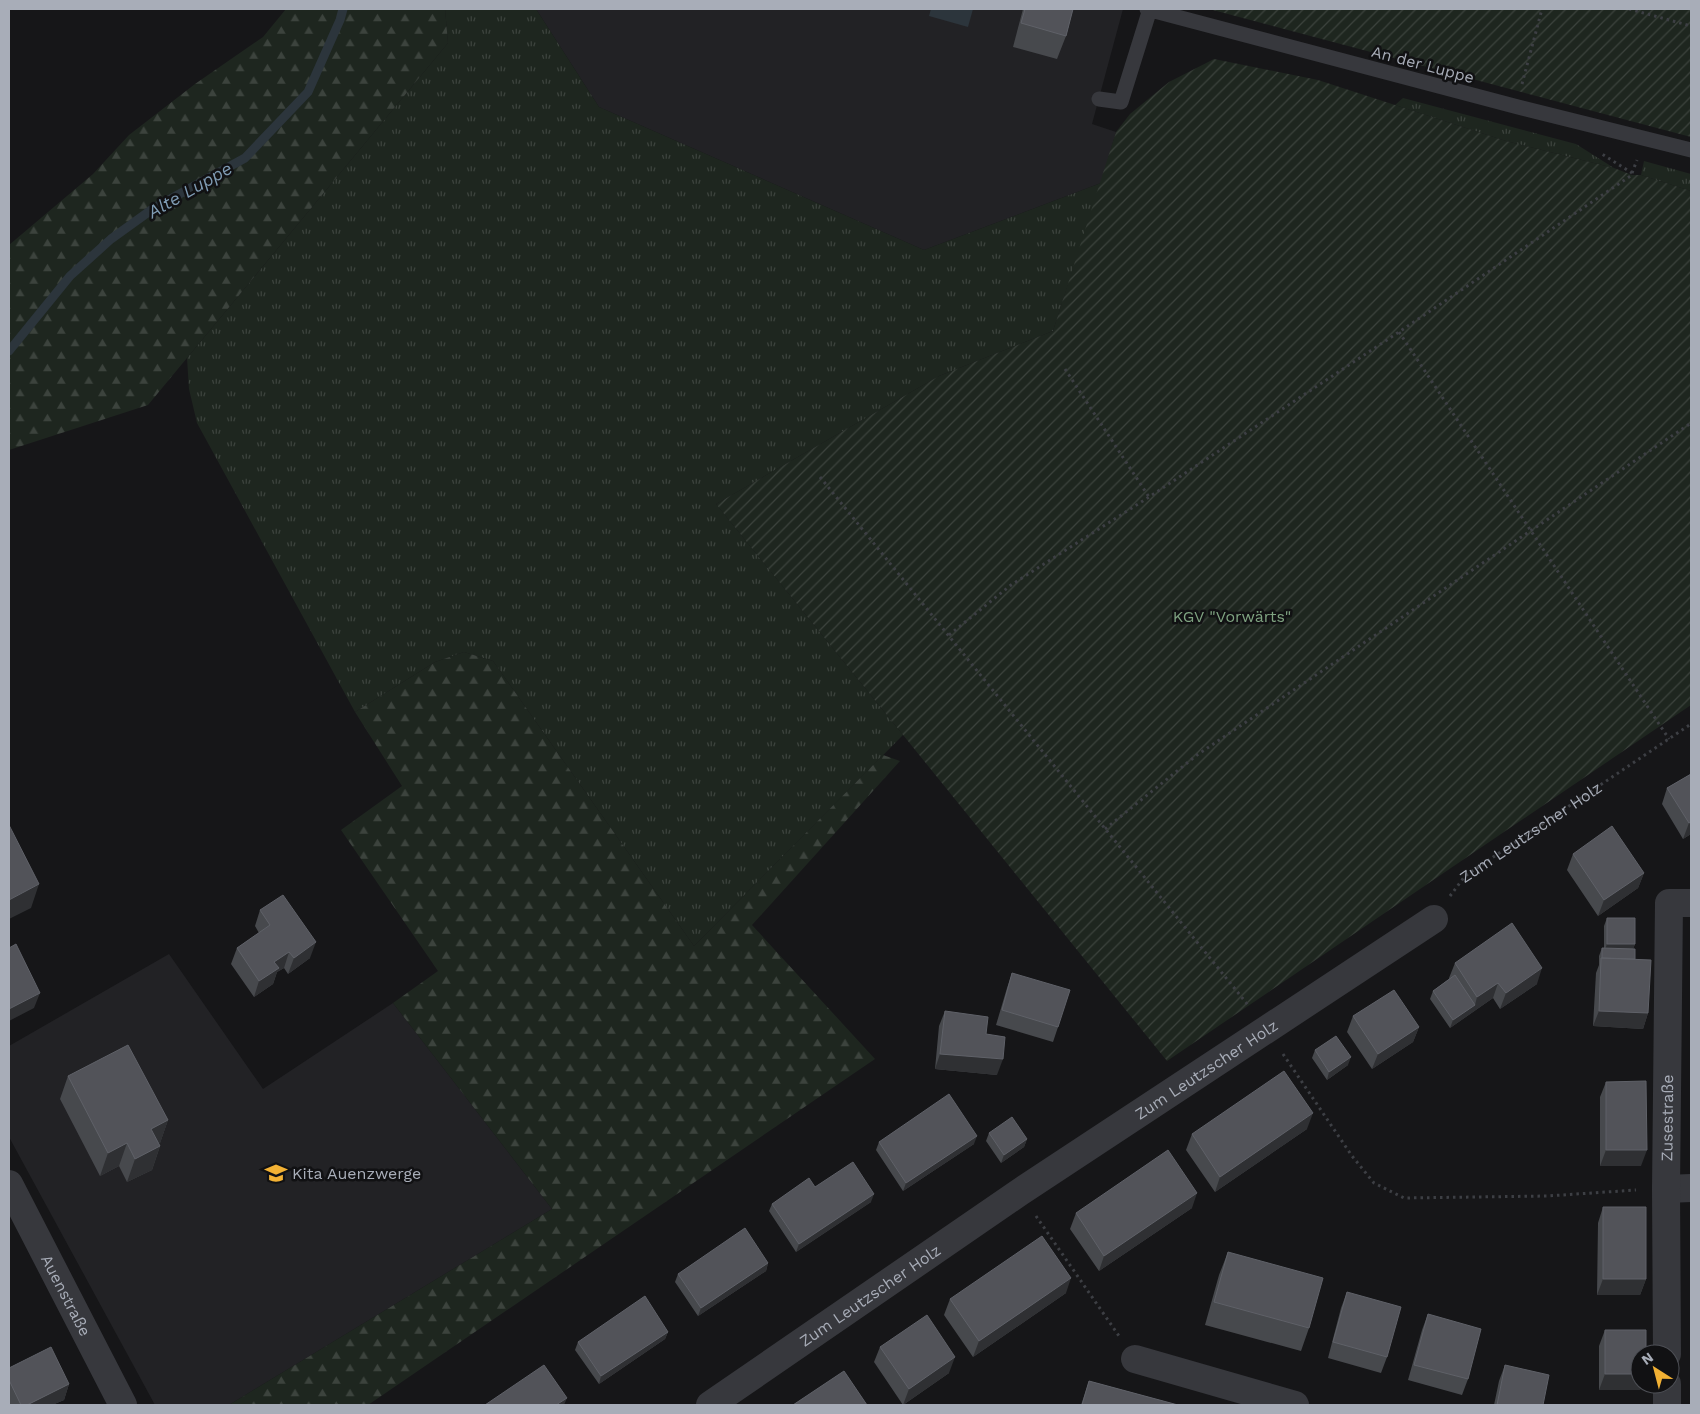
<svg xmlns="http://www.w3.org/2000/svg" width="1700" height="1414" font-family="'Work Sans',sans-serif">
<style>
.built{fill:#222225}
.grass{fill:url(#grass-tufts)}
.forest{fill:url(#forest-firs)}
.garden{fill:url(#garden-furrows)}
.water{fill:#2c353c}
.lines{fill:none;stroke-linecap:round;stroke-linejoin:round}
.stream{stroke:#2c353c;stroke-width:9}
.path{stroke:#3d3f44;stroke-width:3;stroke-dasharray:2.5 4;stroke-linecap:butt}
.lane{stroke:#37383d;stroke-width:15}
.street{stroke:#37383d;stroke-width:28}
.wall{fill:#47494d}
.shaded-wall{fill:#2f3033}
.building{fill:#525359;stroke:#5f6168}
.labels{text-anchor:middle;stroke-width:5;stroke-linejoin:round;paint-order:stroke}
.street-label{font-size:16px;fill:#a8adb8;stroke:#111113}
.park-label{font-size:16px;fill:#7fa381;stroke:#111113}
.poi-label{font-size:16px;fill:#a8adb8;stroke:#111113;text-anchor:start}
.water-label{font-size:18px;font-style:italic;fill:#7f9bb3;stroke:#111113}
</style>
<defs>
<pattern id="grass-tufts" width="24" height="20" patternUnits="userSpaceOnUse" patternTransform="scale(1.25)"><rect width="24" height="20" fill="#1e261f"/><path d="M3 7l-1-3M5 7V3M7 7l1-3M15 17l-1-3M17 17v-4M19 17l1-3" fill="none" stroke="#3c433d"/></pattern>
<pattern id="forest-firs" width="22" height="20" patternUnits="userSpaceOnUse" patternTransform="scale(1.25)"><rect width="22" height="20" fill="#1e261f"/><path d="M5 1l3.5 6h-7zM16 11l3.5 6h-7z" fill="#3c433d"/></pattern>
<pattern id="garden-furrows" width="10" height="10" patternUnits="userSpaceOnUse" patternTransform="scale(1.25)"><rect width="10" height="10" fill="#1e261f"/><path d="M-1 1l2-2M0 10L10 0M9 11l2-2" fill="none" stroke="#3c433d"/></pattern>
</defs>
<rect width="100%" height="100%" fill="#161618"/>
<path class="built" d="M536,9H1123L1092,124L1116,132L1101,183L924,250L599,107Z
M169,954L263,1089L393,1003L552,1209L229,1405H155L9,1137V1046Z"/>
<path class="grass" d="M445,9H536L599,107L924,250L1101,183L1053,331L939,376L716,504L903,735L694,946L493,661L464,652L435,662L355,712L197,423L189,389L187,358L448,43Z
M1403,98L1576,144L1614,168L1506,141L1395,105Z
M1644,161L1691,174V191L1641,175Z"/>
<path class="forest" d="M286,9H445L448,43L148,405L9,450V245L93,174L129,135L195,84L263,37Z
M464,652L493,661L694,946L883,755L900,761L752,925L875,1059L368,1405H229L552,1209L393,1003L438,971L341,830L402,786L355,712L435,662Z"/>
<path class="garden" d="M1209,9H1691V137Z
M1214,59L1318,80L1506,141L1614,168L1632,175H1641L1691,191V705L1167,1061L716,504L939,376L1053,331L1116,132L1130,114L1169,82Z"/>
<path class="water" d="M931,9H973L968,27L929,16Z"/>
<g class="lines">
<path class="stream" d="M9,351L70,276L111,239L154,208L245,158L308,92L340,20L343,9"/>
<g class="path">
<path d="M1629,9L1691,26"/>
<path d="M1522,84L1542,9"/>
<path d="M1632,173L1637,160"/>
<path d="M1399,332L1669,739"/>
<path d="M1065,369L1149,497"/>
<path d="M820,477L1248,1005"/>
<path d="M949,635L1011,585L1149,497L1399,332L1632,175V173L1602,154"/>
<path d="M1105,829L1197,755L1691,423"/>
<path id="s1" d="M1450,896L1465,876L1691,724"/>
<path d="M1283,1054L1352,1156L1374,1183L1404,1198L1547,1196L1636,1190"/>
<path d="M1036,1216L1119,1336"/>
</g>
<path class="lane" d="M1147,9L1518,107L1691,150
M1099,99L1121,102L1150,9"/>
<g class="street">
<path id="s2" d="M9,1184L123,1405"/>
<path d="M1666,1189L1691,1188"/>
<path id="s3" d="M1667,1354L1666,1189L1669,903H1691"/>
<path d="M1135,1359L1295,1405"/>
<path d="M1667,1384V1405"/>
<path id="s4" d="M710,1405L1020,1192L1434,919"/>
</g>
</g>
<path class="wall" d="M1023,9H1073L1066,36L1057,59L1013,47Z
M1691,774V834L1683,839L1662,804L1667,788Z
M1573,854L1644,873L1638,888L1598,916L1567,870Z
M260,910L310,958L288,974L284,968L277,972L273,984L254,997L231,964L237,948L259,933L255,926Z
M1607,918L1635,944L1633,949L1635,959L1648,1013L1643,1029L1593,1026L1596,973L1599,965V956L1602,948H1604V926Z
M1455,963L1537,984L1500,1009L1493,998L1450,1028L1430,999L1433,991L1449,979V978Z
M1012,973L1058,1027L1053,1042L996,1025L1007,988Z
M945,1011L986,1034L997,1075L935,1069L939,1026Z
M1353,1016L1419,1027L1413,1042L1372,1069L1347,1032Z
M1315,1050L1348,1065L1327,1080L1312,1058Z
M68,1076L168,1120L160,1143H158L160,1146L152,1170L127,1182L119,1166L100,1176L60,1099Z
M1606,1082L1641,1166H1600V1097Z
M1307,1129L1215,1192L1186,1150L1192,1134Z
M989,1133L1027,1139L1024,1147L1001,1163L986,1141Z
M879,1142L974,1144L903,1191L876,1150Z
M815,1187L871,1202L796,1252L769,1211L772,1204Z
M1603,1207L1646,1279L1640,1295H1597L1598,1223Z
M1192,1208L1099,1271L1070,1229L1076,1213Z
M1228,1252L1309,1328L1301,1351L1205,1325L1219,1275Z
M768,1263L766,1271L698,1316L675,1282L678,1274Z
M1347,1292L1387,1357L1381,1373L1328,1358L1341,1308Z
M1066,1293L973,1357L944,1315L950,1299Z
M1428,1314L1468,1379L1462,1395L1408,1380L1422,1330Z
M1605,1330L1640,1384H1642L1640,1390H1599V1346Z
M668,1332L665,1339L599,1384L575,1350L578,1342Z
M880,1347L949,1373L903,1405L874,1362Z
M1505,1365L1543,1405H1494L1499,1381Z
M9,1368L69,1384L64,1400L52,1405H9Z
M1089,1381L1178,1405H1081Z"/>
<path class="shaded-wall" d="M1691,822V834L1683,839L1689,823Z
M1644,873L1638,888L1598,916L1604,900Z
M39,884L31,908L9,919V900Z
M316,942L310,958L288,974L294,958Z
M1607,944H1635L1632,952H1604Z
M289,952L284,968L277,972L273,984L254,997L259,981L274,962Z
M1542,968L1537,984L1500,1009L1506,993Z
M1498,983L1493,998L1450,1028L1453,1020L1475,1005L1477,997Z
M40,993L34,1008L9,1021V1009Z
M1599,1011L1648,1013L1643,1029L1593,1026Z
M1419,1027L1413,1042L1372,1069L1378,1054Z
M940,1054L1003,1059L997,1075L935,1069Z
M1351,1057L1348,1065L1327,1080L1329,1072Z
M1313,1113L1307,1129L1215,1192L1220,1177Z
M168,1120L160,1143L143,1152L151,1129Z
M977,1136L974,1144L903,1191L906,1183Z
M1027,1139L1024,1147L1001,1163L1004,1155Z
M127,1143L119,1166L100,1176L108,1153Z
M160,1146L152,1170L127,1182L135,1159Z
M1606,1150H1647L1641,1166H1600Z
M1197,1193L1192,1208L1099,1271L1104,1256Z
M874,1194L871,1202L796,1252L799,1244Z
M768,1263L766,1271L698,1316L701,1308Z
M1071,1278L1066,1293L973,1357L979,1341Z
M1603,1279H1646L1640,1295H1597Z
M668,1332L665,1339L599,1384L601,1376Z
M955,1357L949,1373L903,1405L909,1389Z
M1605,1374H1640V1384H1642L1640,1390H1599Z
M69,1384L64,1400L52,1405H27Z
M567,1398L564,1405H556Z"/>
<path class="building" d="M1025,9H1073L1066,36L1021,23Z
M1691,774V822L1689,823L1667,788Z
M9,825L39,884L9,900Z
M1612,826L1644,873L1604,900L1573,854Z
M283,895L316,942L294,958L289,952L274,962L279,968L259,981L237,948L270,925L260,910Z
M1607,918H1635V944H1607Z
M1512,923L1542,968L1506,993L1498,983L1477,997L1455,963Z
M16,944L40,993L9,1009V948Z
M1602,948L1635,949V959L1602,958Z
M1601,958L1651,960L1648,1013L1599,1011Z
M1012,973L1070,990L1058,1027L1002,1010Z
M1455,975L1475,1005L1453,1020L1433,991Z
M1394,990L1419,1027L1378,1054L1353,1016Z
M945,1011L988,1017L986,1034L1005,1037L1003,1059L940,1054Z
M1336,1036L1351,1057L1329,1072L1315,1050Z
M128,1045L168,1120L151,1129L160,1146L135,1159L127,1143L108,1153L68,1076Z
M1284,1071L1313,1113L1220,1177L1192,1134Z
M1646,1081L1647,1150H1606V1082Z
M949,1094L977,1136L906,1183L879,1142Z
M1012,1117L1027,1139L1004,1155L989,1133Z
M1168,1150L1197,1193L1104,1256L1076,1213Z
M853,1162L874,1194L799,1244L772,1204L809,1178L815,1187Z
M1603,1207H1646V1279H1603Z
M745,1228L768,1263L701,1308L678,1274Z
M1042,1236L1071,1278L979,1341L950,1299Z
M1228,1252L1323,1278L1309,1328L1214,1302Z
M1347,1292L1401,1307L1387,1357L1333,1342Z
M645,1296L668,1332L601,1376L578,1342Z
M1428,1314L1481,1329L1468,1379L1414,1365Z
M927,1315L955,1357L909,1389L880,1347Z
M1605,1330H1646V1354H1640V1374H1605Z
M51,1347L69,1384L27,1405H21L9,1380V1368Z
M544,1365L567,1398L556,1405H485Z
M1505,1365L1549,1375L1543,1405H1497Z
M844,1371L867,1405H793Z
M1089,1381L1178,1405H1082Z"/>
<defs>
<g id="school-bare" transform="scale(1.725)"><path d="M0-5L7-2L0 1L-7-2ZM-4 1L0 2.5L4 1V4Q0 6-4 4Z" fill="#f2b134" stroke="#111113" stroke-width="2.5" paint-order="stroke"/></g>
</defs>
<g fill-rule="evenodd">
<use href="#school-bare" x="276" y="1173"/>
</g>
<g class="labels">
<g class="street-label">
<text transform="translate(1423 64) rotate(15)" y="6">An der Luppe</text>
<text dy="6" stroke="none"><textPath href="#s1" startOffset="104">Zum Leutzscher Holz</textPath></text>
<text dy="6" stroke="none"><textPath href="#s4" startOffset="599">Zum Leutzscher Holz</textPath></text>
<text dy="6" stroke="none"><textPath href="#s3" startOffset="236">Zusestraße</textPath></text>
<text dy="6" stroke="none"><textPath href="#s2" startOffset="125">Auenstraße</textPath></text>
<text dy="6" stroke="none"><textPath href="#s4" startOffset="194">Zum Leutzscher Holz</textPath></text>
</g>
<g class="park-label">
<text x="1232" y="622">KGV "Vorwärts"</text>
</g>
<g class="poi-label">
<text x="292" y="1179">Kita Auenzwerge</text>
</g>
<g class="water-label">
<text transform="translate(190 190) rotate(-30)" y="6">Alte Luppe</text>
</g>
</g>
<rect width="1700" height="1414" fill="none" stroke="#a8adb8" stroke-width="20"/>
<g transform="translate(1655 1369) rotate(324)"><circle r="24" fill="#111113" stroke="#4d4f55"/>
<path d="M0-4L9 19L0 12L-9 19Z" fill="#f2b134"/>
<text y="-8" font-size="14" font-weight="bold" text-anchor="middle" fill="#a8adb8">N</text>
</g>
</svg>
